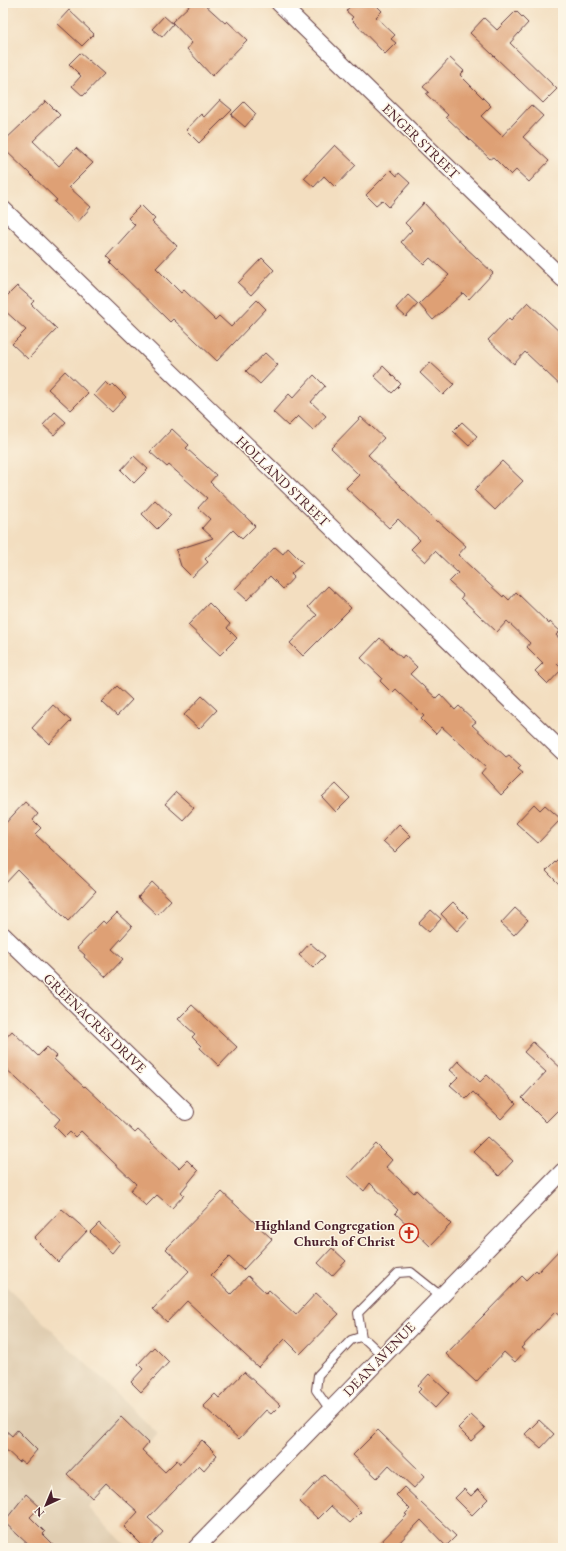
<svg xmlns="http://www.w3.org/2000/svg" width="566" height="1551" font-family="'EB Garamond',serif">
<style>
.built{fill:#e0cdb1}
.building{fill:#dea074}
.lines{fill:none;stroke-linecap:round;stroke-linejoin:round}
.service-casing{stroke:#633c41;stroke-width:10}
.minor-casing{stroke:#633c41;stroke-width:18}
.service{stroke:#fff;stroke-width:8}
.minor{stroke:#fff;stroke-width:16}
.labels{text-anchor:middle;stroke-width:3;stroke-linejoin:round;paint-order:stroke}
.street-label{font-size:14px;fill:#4a1f2b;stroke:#fcf5e5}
.poi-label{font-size:14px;font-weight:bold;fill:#4a1f2b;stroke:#fcf5e5;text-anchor:end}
</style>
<rect width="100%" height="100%" fill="#fcf5e5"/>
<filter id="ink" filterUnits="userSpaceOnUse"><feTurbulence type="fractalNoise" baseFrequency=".025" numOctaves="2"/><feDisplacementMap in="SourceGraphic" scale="8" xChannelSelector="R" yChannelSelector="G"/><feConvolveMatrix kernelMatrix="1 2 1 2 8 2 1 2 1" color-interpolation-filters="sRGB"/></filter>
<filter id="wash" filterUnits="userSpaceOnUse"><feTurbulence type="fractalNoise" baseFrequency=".012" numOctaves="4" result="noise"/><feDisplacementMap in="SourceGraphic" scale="16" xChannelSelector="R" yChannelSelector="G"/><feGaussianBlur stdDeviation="0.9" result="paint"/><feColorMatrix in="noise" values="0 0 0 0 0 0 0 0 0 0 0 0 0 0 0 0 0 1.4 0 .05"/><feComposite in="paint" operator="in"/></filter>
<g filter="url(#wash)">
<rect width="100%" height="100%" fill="#f3dec0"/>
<path class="built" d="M3,1283L158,1434L88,1507L129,1548H3Z"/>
<g id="blocks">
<path class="building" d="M192,3H203L225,23L227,21L247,40L212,76L187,49L192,43L172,22Z
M353,3H374L382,11L376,17L395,35L391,39L396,43L385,54L351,19L353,17L346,11Z
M69,10L94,34L82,46L57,23Z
M516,11L528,23L510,43L557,89L543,103L470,33L484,18L497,30Z
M164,16L173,24L162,37L152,29Z
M80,53L104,74L83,96L72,86L81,76L69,64Z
M450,58L464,71L460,75L491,106L481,116L502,136L531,105L543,116L523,137L549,161L529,182L516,170L511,175L493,157L490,159L446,117L448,115L426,94L429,92L423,87Z
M220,100L232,110L199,143L186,130L201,114L204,117Z
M46,101L60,115L33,141L59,166L76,148L93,163L69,187L91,207L77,223L54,202L57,200L3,148V142Z
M244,102L256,114L245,127L231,115Z
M335,145L356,165L335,187L324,176L314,187L304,178Z
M391,170L397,176L399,173L410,183L389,207L382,200L376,205L366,195Z
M424,203L463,245L493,273L469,299L463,293L433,320L419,304L449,275L430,258L424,264L401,242L412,230L405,223Z
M141,205L155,219L152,222L177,246L156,268L181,293L184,290L215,320L219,316L231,327L257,300L266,309L217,361L173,319L170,322L110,263L112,261L107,256L135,225L128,218Z
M262,258L274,270L251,295L238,283Z
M17,286L34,301L31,304L57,329L28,359L12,344L26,330L3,309V300Z
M408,295L418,304L406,317L396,308Z
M528,302L563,335V388L525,352L514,364L488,340L509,318L511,320Z
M265,353L278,365L260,384L246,371Z
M430,362L454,384L443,395L420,373Z
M383,366L401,384L392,393L374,376Z
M65,371L88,393L71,410L48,389Z
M314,375L325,386L311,402L326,416L313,430L298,416L288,426L273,412L289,394L293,398Z
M106,382L111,387L113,384L126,397L112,412L94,395Z
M55,412L66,422L54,435L43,425Z
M361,417L384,438L368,455L437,522L438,521L466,546L458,555L503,597L504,595L509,600L516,592L549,624L550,622L560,631L556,635L563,643V658L557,664L562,669L548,684L535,671L543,663L527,647L530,643L507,621L497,632L461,598L463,595L449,582L458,573L435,551L425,562L411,549L420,540L398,519L389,528L346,488L359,475L331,448Z
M462,422L477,436L469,446L453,431Z
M172,429L189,445L186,448L216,475L210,482L255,526L242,539L233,530L205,559L208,562L192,577L181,566L176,550L213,538L202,528L210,519L198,508L207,498L169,465L167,467L150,452Z
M134,456L148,469L134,483L121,470Z
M502,461L523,481L495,510L474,490Z
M155,500L171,515L157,529L142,514Z
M275,547L283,554L288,548L303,563L291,574L294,577L283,589L270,576L247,600L235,589Z
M328,586L351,608L303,656L290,643L317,615L308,607Z
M209,603L230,624L227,628L237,638L220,655L188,625Z
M380,638L402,658L404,655L417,667L410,674L436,698L440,694L455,710L459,706L476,722L472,725L506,757L509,755L521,766L518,769L523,773L501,795L481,773L486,767L442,727L436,734L421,719L424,716L396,689L392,693L380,681L382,678L361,658Z
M117,686L132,700L117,716L102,702Z
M202,696L217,710L199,729L184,715Z
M53,705L71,721L49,744L32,728Z
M336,784L350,798L336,812L322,797Z
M176,792L194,808L183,820L165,804Z
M25,802L38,814L33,820L41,828L35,834L96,891L68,921L18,870L3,886V826Z
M534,804L540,810L545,805L561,819L538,843L516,823Z
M399,824L411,836L395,852L383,841Z
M563,854V888L546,871Z
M152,882L171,900L157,915L138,897Z
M453,902L469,918L457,931L441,914Z
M515,908L528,920L514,935L501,923Z
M431,910L441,919L429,932L419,923Z
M117,913L132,927L112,949L123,959L106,977L84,957L85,955L77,948L103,921L106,924Z
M310,943L325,956L313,968L299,955Z
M192,1005L237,1047L219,1066L200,1048L201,1046L192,1037L195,1034L178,1019Z
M12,1031L38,1056L47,1047L57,1056L54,1059L84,1087L85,1086L135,1133L138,1130L179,1168L187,1160L198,1171L181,1192L184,1195L172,1208L157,1195L146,1206L130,1191L136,1184L81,1131L75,1137L70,1132L65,1137L54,1126L60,1119L3,1066V1041Z
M533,1042L563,1070V1105L546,1122L522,1098L546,1072L524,1052Z
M458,1061L480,1082L487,1075L516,1103L501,1119L473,1092L466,1099L450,1085L458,1077L450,1070Z
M487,1137L513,1161L499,1176L473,1151Z
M376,1144L392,1160L386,1167L414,1193L416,1190L451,1224L430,1246L395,1213L398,1210L370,1183L364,1191L347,1175Z
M222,1192L272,1239L243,1270L229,1257L211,1275L231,1294L248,1276L266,1293L269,1290L296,1315L316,1293L339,1314L300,1354L285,1339L258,1367L187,1301L167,1322L153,1309L189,1271L166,1249Z
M62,1209L87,1231L58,1262L34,1238Z
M99,1223L120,1243L112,1253L90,1232Z
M563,1246V1319L555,1312L521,1348L525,1351L515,1362L504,1352L476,1382L446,1354L522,1276L526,1280L536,1270L538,1272Z
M332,1248L346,1261L332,1276L318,1263Z
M154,1347L169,1362L141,1392L131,1382L143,1369L138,1364Z
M244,1372L280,1405L271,1414L266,1410L239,1439L203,1406L215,1394L219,1398Z
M429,1374L449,1393L435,1408L418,1392L421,1389L418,1386Z
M471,1415L485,1428L471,1441L458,1428Z
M121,1417L148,1443L142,1450L165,1472L177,1460L180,1464L202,1440L217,1455L204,1470L199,1465L148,1518L163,1532L149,1548H145L124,1527L138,1512L106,1483L92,1498L67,1474Z
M539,1420L554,1434L541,1448L525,1434Z
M3,1428L12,1436L17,1430L37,1450L25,1464L20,1460L19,1462L3,1447Z
M378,1430L425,1476L414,1488L389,1465L377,1478L353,1455Z
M324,1474L361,1512L350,1523L331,1506L318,1519L299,1501Z
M404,1487L456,1536L446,1546L421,1520L394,1548H375L407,1515L405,1514L410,1509L396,1495Z
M464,1489L471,1496L478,1489L488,1499L472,1515L455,1498Z
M26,1494L40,1507L30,1517L45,1532L43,1534L57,1548H32L4,1522Z"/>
</g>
</g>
<g filter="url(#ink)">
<use href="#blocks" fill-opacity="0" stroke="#633c41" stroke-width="1"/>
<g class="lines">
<g class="service-casing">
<path id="service" d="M362,1338L358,1313L398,1273L411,1272L441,1296
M330,1410L316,1390L318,1375L351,1340L360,1337L367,1341L383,1356"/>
</g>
<g class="minor-casing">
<path id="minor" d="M279,3L563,279
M3,209L563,752
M3,935L186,1112
M196,1548L563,1171"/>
</g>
<use href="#service" class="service"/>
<use href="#minor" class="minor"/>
</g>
</g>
<defs>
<g id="church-ring" transform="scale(1)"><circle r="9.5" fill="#fcf5e5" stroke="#c8321e" stroke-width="1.5"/><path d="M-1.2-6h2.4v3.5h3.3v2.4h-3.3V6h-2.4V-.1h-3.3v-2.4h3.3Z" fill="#c8321e"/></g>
</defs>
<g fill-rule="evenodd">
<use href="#church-ring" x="409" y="1233"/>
</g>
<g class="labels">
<g class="street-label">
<text transform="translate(421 141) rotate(44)" y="5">ENGER STREET</text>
<text transform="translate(283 481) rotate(44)" y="5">HOLLAND STREET</text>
<text transform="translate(95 1023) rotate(44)" y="5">GREENACRES DRIVE</text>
<text transform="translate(379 1359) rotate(-46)" y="5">DEAN AVENUE</text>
</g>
<g class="poi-label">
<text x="395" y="1230">Highland Congregation<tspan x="395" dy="16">Church of Christ</tspan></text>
</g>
</g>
<rect width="566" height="1551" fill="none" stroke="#fcf5e5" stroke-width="16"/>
<g transform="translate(46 1505) rotate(224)" stroke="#fcf5e5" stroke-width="3" paint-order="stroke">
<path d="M0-3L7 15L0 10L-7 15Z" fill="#4a1f2b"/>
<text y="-6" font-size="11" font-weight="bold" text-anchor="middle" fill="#4a1f2b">N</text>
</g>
</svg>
